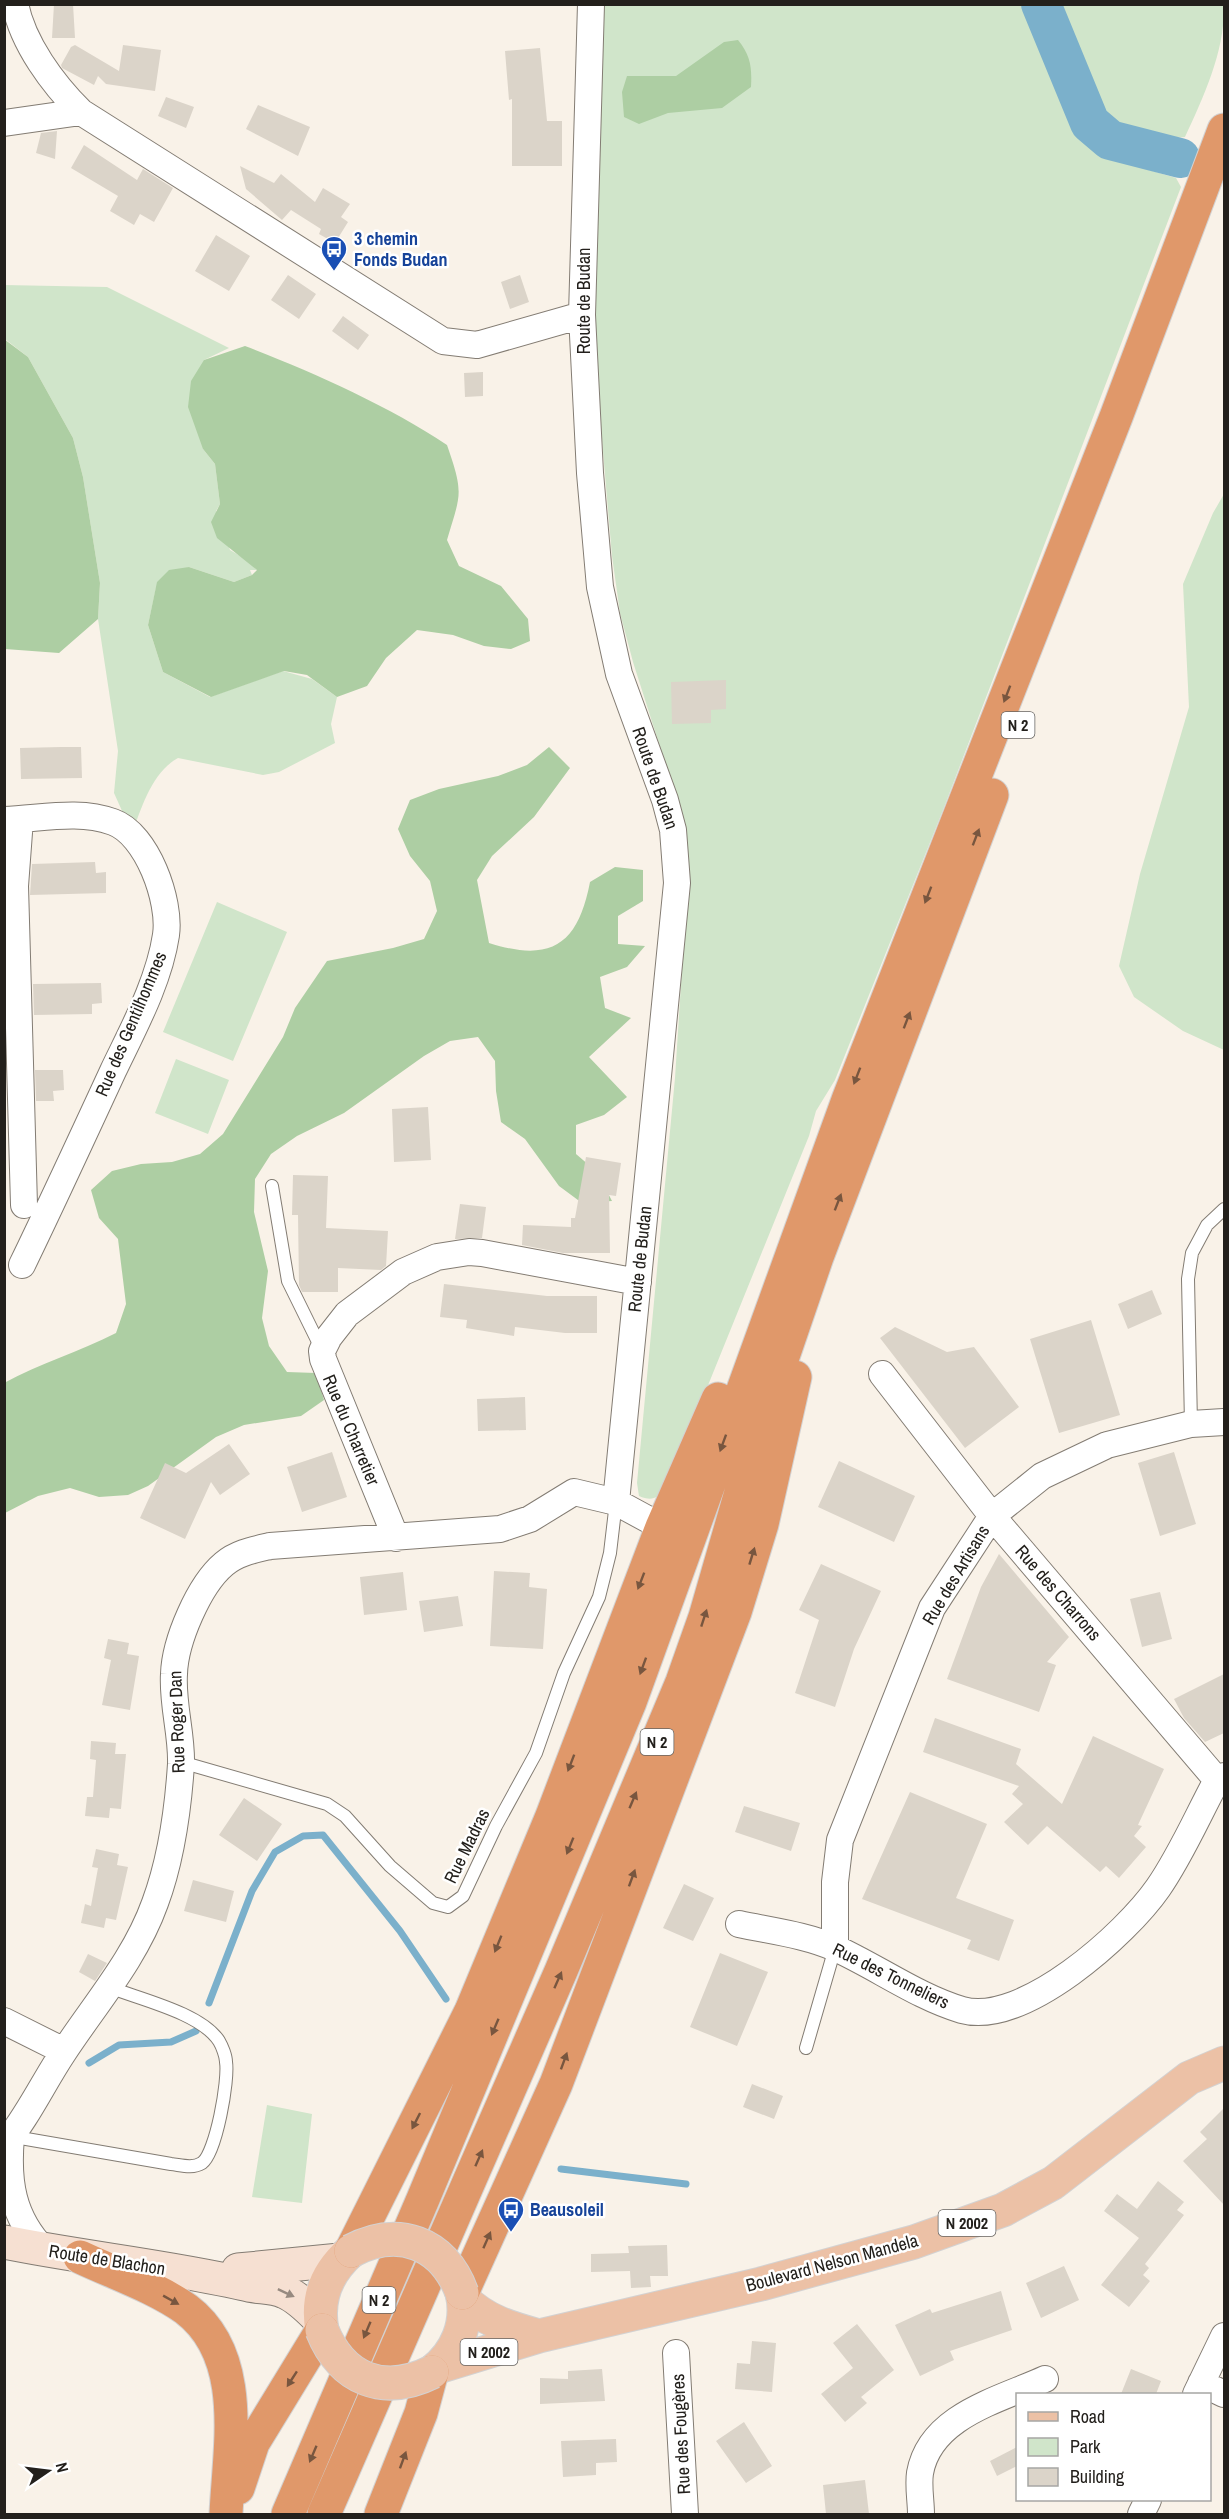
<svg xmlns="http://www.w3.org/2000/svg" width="1229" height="2519" font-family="'Archivo Narrow',sans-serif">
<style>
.green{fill:#d0e5ca}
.forest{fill:#adcea3}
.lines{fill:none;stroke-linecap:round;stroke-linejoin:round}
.stream{stroke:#7bb0cb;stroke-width:7}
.river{stroke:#7bb0cb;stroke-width:40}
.building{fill:#dbd4c9}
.lane-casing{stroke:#837c73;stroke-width:14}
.street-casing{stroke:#837c73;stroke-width:28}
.secondary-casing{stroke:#837c73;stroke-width:35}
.primary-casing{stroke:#d3d2d2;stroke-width:35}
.highway-casing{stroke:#d3d2d2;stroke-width:35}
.lane{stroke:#fff;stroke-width:12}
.street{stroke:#fff;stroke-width:26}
.secondary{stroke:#f6e0d2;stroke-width:33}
.primary{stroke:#ecc1a6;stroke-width:33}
.highway{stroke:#e0986a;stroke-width:33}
.primary-bridge-casing{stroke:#d3d2d2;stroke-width:35;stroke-linecap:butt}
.primary-bridge{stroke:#ecc1a6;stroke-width:33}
.oneway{fill:#78563f}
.oneway2{fill:#978a80}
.labels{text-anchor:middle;stroke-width:5;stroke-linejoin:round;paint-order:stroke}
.shield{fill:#fff;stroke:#656360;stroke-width:1.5}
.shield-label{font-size:16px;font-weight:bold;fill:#23201c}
.transit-label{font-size:18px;font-weight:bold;fill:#164399;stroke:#fff;text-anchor:start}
.street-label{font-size:18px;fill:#23201c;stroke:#fff}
</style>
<rect width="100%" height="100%" fill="#f9f2e8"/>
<path class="green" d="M602,5H1025C1038,35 1066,120 1087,140C1109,161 1148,169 1176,178L1181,187L943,810L835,1080L816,1111L809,1136L666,1489C657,1499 651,1501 639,1496L637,1483L675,1078L688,875L683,819L633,662L620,613L612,556L593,335Z
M1052,5H1224C1225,51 1204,96 1185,137L1165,139L1111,122L1092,100Z
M4,285L107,287L229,348L204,360L203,449L215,464L220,504L216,511L230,550L247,560L257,570H250L252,575L234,582L189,567L156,588L148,625L163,672L210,697L283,671L312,679L337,697L331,724L335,743L279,772L263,775L178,758C152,772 142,807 132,833L114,793L118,751L98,619L100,583L83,477L73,438L28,357L5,339Z
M1224,494V1050L1183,1031L1134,997L1119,966L1140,874L1189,707L1183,584L1213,513Z
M217,902L287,932L233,1061L163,1032Z
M176,1059L229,1080L208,1134L155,1113Z
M267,2105L312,2114L302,2203L252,2197Z"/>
<path class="forest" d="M738,40C751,56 752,68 751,87L722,108L668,113L639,124L624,117L622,92L627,76H676L724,42Z
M4,339L28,357L73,438L83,477L100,583L98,619L59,653L5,649Z
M245,346C310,371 389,406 447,445C464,494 461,493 447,540L459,566L501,586L528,619L530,641L511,649L484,646L453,635L417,630L386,658L367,686L337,697L307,675L284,671L211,697L163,672L148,625L157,582L169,570L189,567L234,582L252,575L257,570L217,538L211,522L220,504L215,464L203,449L188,407L191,381L204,360Z
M549,747L570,768L534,817L492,856L477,880L489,943C552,963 578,944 590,882L615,867L643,870V901L618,916V944L645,946L627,967L600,977L605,1008L631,1018L589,1057L627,1097L604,1115L576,1125V1154L597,1172L612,1201L582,1203L559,1186L525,1139L501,1122L496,1091L495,1061L478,1037L450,1041L424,1056L344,1113L297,1136L271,1154L255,1179L254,1212L268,1271L262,1318L269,1346L287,1372L316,1373L324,1400L301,1416L244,1425L216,1437L148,1486L128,1495L99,1497L70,1488L38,1496L5,1513L4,1383C40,1363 79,1352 116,1333L126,1304L118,1239L99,1218L91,1190L112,1171L141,1164L172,1162L200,1154L223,1134L283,1037L295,1008L327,961L393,948L424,939L437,911L430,881L410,856L398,829L410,800L439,789L498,776L527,765Z"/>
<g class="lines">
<path class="stream" d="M209,2003L252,1891L275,1852L303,1836L323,1835L400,1931L446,1999
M89,2063L119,2045L171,2042L196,2031
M561,2169L686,2184"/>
<path class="river" d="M1041,4L1090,123L1110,140L1180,158"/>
</g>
<path class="building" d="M54,4H73L75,38H52Z
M75,45L119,71L123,45L161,50L155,91L106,84L98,76L94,85L62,68L61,65L71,47Z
M540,48L547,121H562V166H512V99L509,100L505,51Z
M166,97L194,107L186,128L158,116Z
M258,105L310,127L298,156L246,129Z
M57,131L55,159L36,153L41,133Z
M84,145L137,180L143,169L173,188L154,222L140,214L134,225L110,211L118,196L71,168Z
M240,166L274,183L281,174L315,202L323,188L350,204L341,217L348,222L335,243L319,234L321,229L291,210L282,220L246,189Z
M216,235L250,256L229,291L195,271Z
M288,275L316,294L299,319L271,300Z
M520,275L529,302L510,309L501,282Z
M343,316L369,335L358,350L332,331Z
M483,372V396L465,397L464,373Z
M726,680V709L711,710V723L672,724L671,682Z
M61,747H81L82,778L21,779L20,748Z
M95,862L96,873L106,872V893L30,895L32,864Z
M101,983L102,1003L92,1004V1014L34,1015L33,984Z
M35,1070H63L64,1090L53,1091L54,1101H36Z
M428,1107L431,1160L394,1162L392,1109Z
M586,1157L621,1163L616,1196L609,1195L610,1253H563L522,1245L523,1225L571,1227V1218H575Z
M293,1175L328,1176L326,1228L388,1231L386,1266L381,1270L338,1268V1292H302L299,1285L298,1215H292Z
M460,1204L486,1207L482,1238L455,1239Z
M444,1284L547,1296H597V1333H565L515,1327L514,1336L466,1328L467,1320L440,1317Z
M1152,1290L1162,1314L1128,1329L1118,1304Z
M1091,1320L1120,1415L1059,1433L1030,1339Z
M895,1327L947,1352L974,1347L1019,1407L965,1448L880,1338Z
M525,1397L526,1430L478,1431L477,1399Z
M229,1444L250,1474L220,1495L211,1482L185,1539L140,1518L165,1463L186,1473Z
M332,1452L347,1497L302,1512L287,1467Z
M1174,1452L1196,1524L1160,1536L1138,1463Z
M839,1461L915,1496L894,1542L818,1507Z
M999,1554L1069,1637L1047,1662L1056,1665L1039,1712L947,1679L981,1587Z
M821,1564L881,1591L854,1649L835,1707L795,1693L819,1620L799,1610Z
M494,1571L530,1573L529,1587L547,1589L543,1649L490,1646Z
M403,1572L407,1610L364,1615L360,1577Z
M1160,1592L1172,1639L1142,1647L1130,1599Z
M458,1596L463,1626L424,1632L419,1601Z
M108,1639L129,1643L127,1654L139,1656L130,1710L102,1705L111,1660L104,1658Z
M1224,1674V1733L1205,1742L1184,1718L1174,1699Z
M935,1718L1021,1749L1016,1764L1062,1804L1093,1736L1164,1769L1138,1825L1142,1826L1134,1836L1146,1847L1119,1878L1106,1866L1100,1872L1047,1826L1028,1845L1004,1822L1023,1804L1012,1794L1019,1786L923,1752Z
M91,1741L116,1743L115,1754H126L121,1809L110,1808L109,1818L85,1816L87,1797H93L96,1760L90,1759Z
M910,1792L987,1824L956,1898L1014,1920L999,1961L967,1949L971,1940L862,1899Z
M244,1798L282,1824L257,1861L219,1835Z
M744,1806L800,1823L791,1851L735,1832Z
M96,1849L119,1854L117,1865L128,1867L116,1920L106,1918L104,1928L81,1923L85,1904L91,1906L98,1868L92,1867Z
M193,1880L234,1891L226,1922L184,1911Z
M684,1884L714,1898L693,1941L663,1928Z
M720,1953L768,1972L737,2046L690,2027Z
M88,1954L107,1963L95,1981L79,1972Z
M752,2084L783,2096L774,2119L743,2107Z
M1224,2108V2205L1183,2161L1207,2139L1200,2132Z
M1158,2181L1184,2202L1177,2210L1184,2215L1145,2264L1149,2268L1143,2275L1150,2281L1129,2307L1101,2285L1139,2238L1104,2211L1117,2194L1137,2209Z
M667,2245L668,2276H650L651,2287L631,2288L630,2271L591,2272V2254L629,2253L628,2246Z
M1064,2266L1079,2300L1041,2318L1026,2283Z
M1001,2291L1012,2330L950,2351L954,2360L920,2376L895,2325L930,2309L932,2313Z
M857,2324L894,2370L861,2397L867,2403L845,2422L821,2394L853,2368L833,2343Z
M752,2341L776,2343L772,2392L735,2389L737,2363L750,2364Z
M602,2369L605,2401L540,2404V2378L568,2379V2371Z
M1131,2369L1161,2381L1156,2394H1121Z
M744,2422L772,2466L746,2483L716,2441Z
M616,2439L617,2462L596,2463V2475L563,2477L561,2441Z
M1017,2447V2466L997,2476L990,2461Z
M865,2480L869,2514H826L823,2485Z"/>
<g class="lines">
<g class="lane-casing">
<path id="lane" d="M272,1186L288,1281L322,1350
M1191,1424L1188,1279L1192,1253L1207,1225L1224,1209
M181,1762L327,1804L345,1816L390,1866L433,1903L448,1907L463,1896L496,1826L536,1753L564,1673L599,1597L610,1553L616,1502
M806,2048L835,1948
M9,2136L171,2164C181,2165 192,2169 202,2163C216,2153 229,2080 226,2062C226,2056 222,2046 219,2041C201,2013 139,1999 109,1987"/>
</g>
<g class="street-casing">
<path id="street" d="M15,4C23,44 53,84 81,112L443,341L477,345L582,315
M591,4L582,315L590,473L600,587L619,674L665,800L673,830L677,883L616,1502
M4,123L81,112
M20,819L15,886L24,1205
M4,820C40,819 78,809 113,822C147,834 171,901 166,935C159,982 133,1029 113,1071C83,1136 53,1201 22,1265
M882,1374L992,1516L1217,1780
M396,1538L323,1359L322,1351L329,1337L347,1314L403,1272L437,1257L469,1252L482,1253L638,1282
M739,1924C771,1931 806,1935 835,1948C877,1967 918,1997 962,2010C1023,2027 1126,1934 1158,1888C1181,1855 1198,1815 1217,1780L1224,1776
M835,1948V1882L840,1840L932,1608L992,1516L1042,1476L1107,1445L1191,1424L1224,1422
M4,2021L64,2051
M11,2137C7,2181 12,2217 44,2250
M4,2145C27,2118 43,2083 63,2053C95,2004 135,1959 155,1903C171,1860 178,1810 181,1764C182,1734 172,1704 174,1674C175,1641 199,1585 224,1564C237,1553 253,1550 270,1546L500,1529L530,1519L574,1492L616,1502L662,1527
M676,2353L685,2514
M1201,2383L1224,2394
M1196,2394L1224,2336
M921,2514C921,2501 918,2486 920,2473C930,2416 999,2400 1045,2379
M1141,2514L1148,2500"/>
</g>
<g class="secondary-casing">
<path id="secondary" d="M4,2242C84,2258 165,2266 244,2284C258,2288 272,2286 285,2292C299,2298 310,2310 320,2320
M238,2270L340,2260"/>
</g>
<g class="primary-casing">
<path id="primary" d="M463,2299C485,2321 510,2328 539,2336
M322,2330C316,2298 327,2272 351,2251
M438,2367L539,2336L761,2284L914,2242L1003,2210L1053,2183L1189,2078L1224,2063
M432,2372C457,2353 469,2323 462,2293"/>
</g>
<g class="highway-casing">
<path id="highway" d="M351,2251L471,2011L552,1816L662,1527L718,1399
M80,2257C114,2273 155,2287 186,2309C248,2356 229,2447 226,2514
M462,2293L556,2084L735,1612L762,1524L795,1377
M238,2488L253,2443L322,2330
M288,2514L423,2199L630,1702L848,1100L1116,417L1224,130
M324,2514L561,1971L682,1682L705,1617L765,1409L817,1257L992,795
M381,2514L421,2413L432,2372"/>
</g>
<use href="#lane" class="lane"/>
<use href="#street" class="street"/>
<use href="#secondary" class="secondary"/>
<use href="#primary" class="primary"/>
<use href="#highway" class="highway"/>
<g class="primary-bridge-casing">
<path id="primary-bridge" d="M351,2251C398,2226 443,2242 462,2293
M322,2330C342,2380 384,2396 432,2372"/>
</g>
<use href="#primary-bridge" class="primary-bridge"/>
</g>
<defs><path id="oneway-solid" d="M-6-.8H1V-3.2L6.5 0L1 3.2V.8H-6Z" transform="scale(1.5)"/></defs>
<g class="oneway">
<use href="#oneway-solid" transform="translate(1007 694) rotate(111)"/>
<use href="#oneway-solid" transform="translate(976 837) rotate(-69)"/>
<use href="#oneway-solid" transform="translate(928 895) rotate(111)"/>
<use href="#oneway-solid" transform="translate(907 1020) rotate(-69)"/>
<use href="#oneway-solid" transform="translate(857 1076) rotate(111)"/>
<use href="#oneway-solid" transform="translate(838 1202) rotate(-69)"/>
<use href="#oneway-solid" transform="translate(723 1443) rotate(110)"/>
<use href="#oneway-solid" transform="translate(752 1556) rotate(-73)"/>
<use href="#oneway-solid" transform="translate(641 1581) rotate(111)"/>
<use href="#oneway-solid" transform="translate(704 1618) rotate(-72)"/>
<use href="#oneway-solid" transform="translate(643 1666) rotate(110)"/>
<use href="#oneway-solid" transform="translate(571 1763) rotate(111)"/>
<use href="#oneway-solid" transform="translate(633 1800) rotate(-67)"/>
<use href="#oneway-solid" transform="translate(570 1846) rotate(112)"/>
<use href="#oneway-solid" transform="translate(632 1878) rotate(-70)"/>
<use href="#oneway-solid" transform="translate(498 1944) rotate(112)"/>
<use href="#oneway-solid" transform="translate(558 1980) rotate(-66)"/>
<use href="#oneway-solid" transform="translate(495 2027) rotate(113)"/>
<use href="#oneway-solid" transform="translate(564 2061) rotate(-70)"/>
<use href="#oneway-solid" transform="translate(416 2121) rotate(117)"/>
<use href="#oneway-solid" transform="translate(479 2158) rotate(-66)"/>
<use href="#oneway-solid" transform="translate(487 2240) rotate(-66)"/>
<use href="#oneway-solid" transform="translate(171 2300) rotate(29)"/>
<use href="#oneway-solid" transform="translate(367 2330) rotate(113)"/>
<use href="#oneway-solid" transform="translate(292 2379) rotate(123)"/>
<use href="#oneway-solid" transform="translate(313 2454) rotate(113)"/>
<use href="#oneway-solid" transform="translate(403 2460) rotate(-70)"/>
</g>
<use class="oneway2" href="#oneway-solid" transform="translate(286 2293) rotate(25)"/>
<defs>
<g id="bus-pin" transform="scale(1.35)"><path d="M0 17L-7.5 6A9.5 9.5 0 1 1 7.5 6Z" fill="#1a4fb4" stroke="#fff"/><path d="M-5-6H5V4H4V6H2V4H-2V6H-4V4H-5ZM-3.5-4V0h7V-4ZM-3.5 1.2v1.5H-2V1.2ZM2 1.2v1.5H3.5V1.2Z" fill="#fff"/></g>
</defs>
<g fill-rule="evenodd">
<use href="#bus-pin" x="334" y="249"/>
<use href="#bus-pin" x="511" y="2210"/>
</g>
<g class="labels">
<g class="shield">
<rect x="1001.5" y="712" width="33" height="26" rx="4.5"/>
<rect x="640.5" y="1729" width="33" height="26" rx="4.5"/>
<rect x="938.5" y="2210" width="57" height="26" rx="4.5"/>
<rect x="362.5" y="2287" width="33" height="26" rx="4.5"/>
<rect x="460.5" y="2339" width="57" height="26" rx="4.5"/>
</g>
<g class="shield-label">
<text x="1018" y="731">N 2</text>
<text x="657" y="1748">N 2</text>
<text x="967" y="2229">N 2002</text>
<text x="379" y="2306">N 2</text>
<text x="489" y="2358">N 2002</text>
</g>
<g class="transit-label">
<text x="354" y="245">3 chemin<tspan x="354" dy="21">Fonds Budan</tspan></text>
<text x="530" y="2216">Beausoleil</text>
</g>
<g class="street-label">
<text transform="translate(584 301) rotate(-90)" y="6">Route de Budan</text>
<text transform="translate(655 778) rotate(71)" y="6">Route de Budan</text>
<text transform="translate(131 1024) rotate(-67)" y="6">Rue des Gentilhommes</text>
<text transform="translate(640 1259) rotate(-84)" y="6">Route de Budan</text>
<text transform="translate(351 1430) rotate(67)" y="6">Rue du Charretier</text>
<text transform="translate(956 1575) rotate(-59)" y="6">Rue des Artisans</text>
<text transform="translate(1058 1593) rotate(49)" y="6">Rue des Charrons</text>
<text transform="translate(177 1722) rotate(-92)" y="6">Rue Roger Dan</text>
<text transform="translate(467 1846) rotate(-64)" y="6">Rue Madras</text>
<text transform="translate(891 1976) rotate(26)" y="6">Rue des Tonneliers</text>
<text transform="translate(107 2260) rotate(9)" y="6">Route de Blachon</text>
<text transform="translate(832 2263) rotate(-15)" y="6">Boulevard Nelson Mandela</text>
<text transform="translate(681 2434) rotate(-93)" y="6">Rue des Fougères</text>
</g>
</g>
<rect width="1229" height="2519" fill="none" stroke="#23201c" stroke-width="12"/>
<rect x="1016" y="2393" width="195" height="108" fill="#ffffff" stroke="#a7a6a4" stroke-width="1.5"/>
<rect x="1028" y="2412" width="30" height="9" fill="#ecc1a6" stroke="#a7a6a4" stroke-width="1.5"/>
<text x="1070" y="2423" font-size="18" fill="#23201c">Road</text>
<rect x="1028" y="2438" width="30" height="18" fill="#d0e5ca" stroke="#a7a6a4" stroke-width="1.5"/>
<text x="1070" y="2453" font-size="18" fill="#23201c">Park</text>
<rect x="1028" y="2468" width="30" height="18" fill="#dbd4c9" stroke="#a7a6a4" stroke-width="1.5"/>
<text x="1070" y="2483" font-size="18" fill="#23201c">Building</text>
<g transform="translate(48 2471) rotate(76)" stroke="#ffffff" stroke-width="4.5" paint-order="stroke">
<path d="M0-4.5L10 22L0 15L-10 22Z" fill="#23201c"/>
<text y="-9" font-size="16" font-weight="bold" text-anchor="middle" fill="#23201c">N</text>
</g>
</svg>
